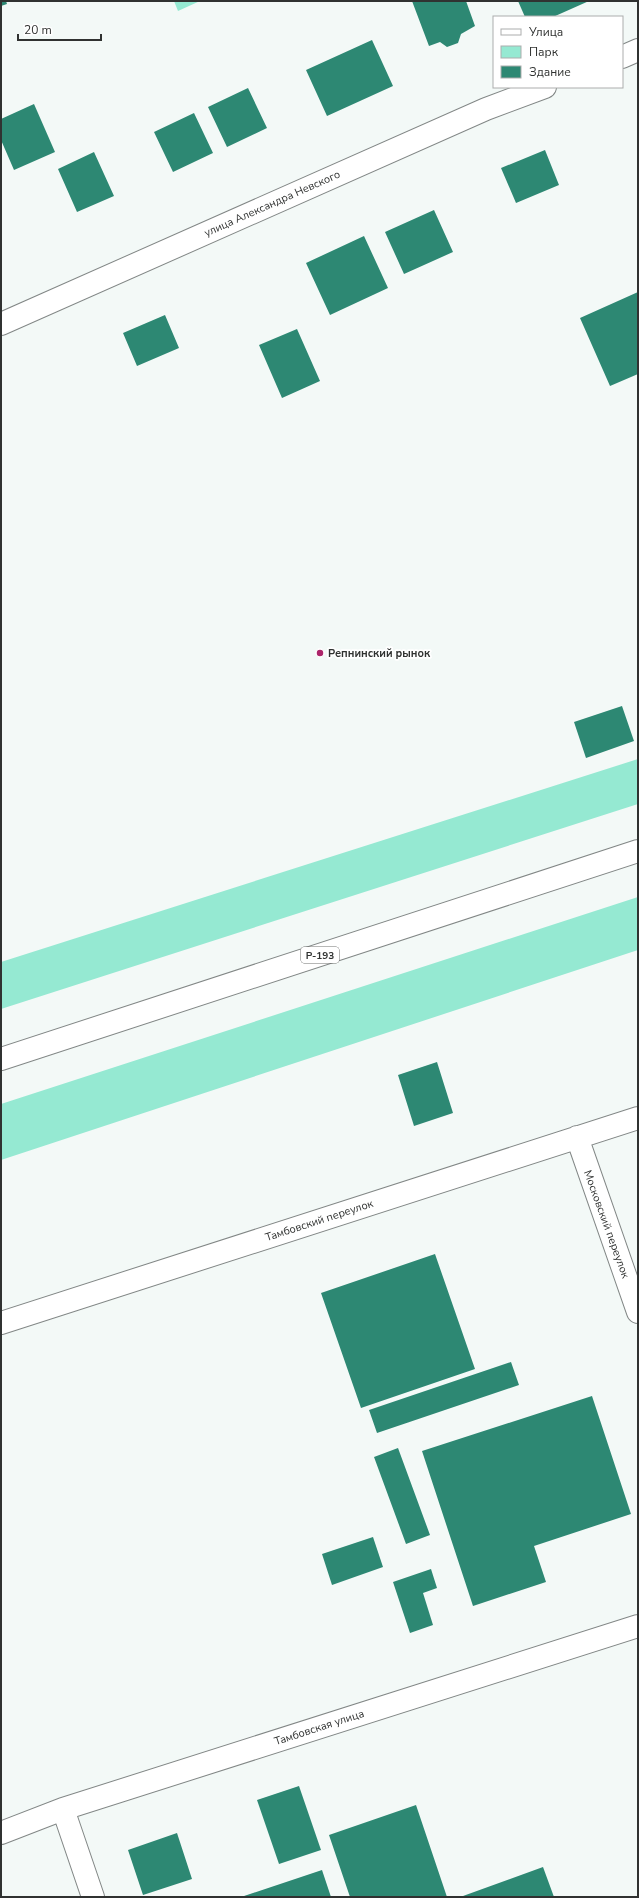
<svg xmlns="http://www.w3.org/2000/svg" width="639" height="1898" font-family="'Nunito Sans',sans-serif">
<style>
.green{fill:#95e9d2}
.building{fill:#2d8873}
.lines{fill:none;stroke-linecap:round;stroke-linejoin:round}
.minor-casing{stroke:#828786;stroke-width:24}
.highway-casing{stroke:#828786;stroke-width:24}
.minor{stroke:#fff;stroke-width:22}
.highway{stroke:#fff;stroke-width:22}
.poi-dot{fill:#ac256a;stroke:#fff;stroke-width:1.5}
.labels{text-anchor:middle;stroke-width:3.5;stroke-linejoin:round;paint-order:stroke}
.shield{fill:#fff;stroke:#6e706f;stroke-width:1}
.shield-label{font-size:10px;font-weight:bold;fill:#303231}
.street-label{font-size:11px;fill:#303231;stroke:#fff}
.poi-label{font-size:11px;font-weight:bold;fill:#303231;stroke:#fff;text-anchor:start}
</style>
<rect width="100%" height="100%" fill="#f3f9f7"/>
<path class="green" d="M174,1H200L178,11Z
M638,759V804L1,1009V962Z
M638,897V950L1,1160V1104Z"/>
<path class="building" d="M1,1H6L7,4L1,6Z
M412,1H466L475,26L461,34L458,43L447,47L440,42L429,46Z
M518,1H589L553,17H525Z
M372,40L393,86L327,116L306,70Z
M248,88L267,128L227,147L208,107Z
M34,104L55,152L14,170L1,140V119Z
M194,113L213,153L173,172L154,132Z
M545,150L559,185L516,203L501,168Z
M94,152L114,196L77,212L58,169Z
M434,210L453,252L404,274L385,232Z
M364,236L388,288L330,315L306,263Z
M638,292V374L610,386L580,318Z
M165,315L179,348L137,366L123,333Z
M297,329L320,381L282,398L259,345Z
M622,706L634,741L586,758L574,722Z
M437,1062L453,1113L414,1126L398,1075Z
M435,1254L475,1369L361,1408L321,1293Z
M511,1362L519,1385L377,1433L369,1410Z
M592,1396L631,1514L534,1546L546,1582L473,1606L422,1451Z
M398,1448L430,1535L406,1544L374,1457Z
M373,1537L383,1567L332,1585L322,1554Z
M431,1569L437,1588L423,1593L433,1625L410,1633L393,1582Z
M299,1786L321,1850L279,1864L257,1800Z
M416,1805L447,1897H350L329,1835Z
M177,1833L192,1879L143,1895L128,1850Z
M543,1867L554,1897H463V1896Z
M322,1870L331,1897H241Z"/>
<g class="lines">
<g class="minor-casing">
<path id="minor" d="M622,57L638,50
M1,324L486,109L545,87
M577,1137L638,1312
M1,1323L638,1118
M63,1809L93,1897
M1,1833L63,1809L638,1626"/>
</g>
<g class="highway-casing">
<path id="highway" d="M1,1059L638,851"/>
</g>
<use href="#minor" class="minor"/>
<use href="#highway" class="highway"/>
</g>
<circle class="poi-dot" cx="320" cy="653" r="4"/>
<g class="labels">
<rect class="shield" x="301" y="947" width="38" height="16" rx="3"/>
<g class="shield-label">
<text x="320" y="959">Р-193</text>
</g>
<g class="street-label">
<text transform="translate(272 203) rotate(-24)" y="4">улица Александра Невского</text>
<text transform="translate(319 1220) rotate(-18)" y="4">Тамбовский переулок</text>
<text transform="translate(607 1224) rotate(70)" y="4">Московский переулок</text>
<text transform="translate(319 1727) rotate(-18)" y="4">Тамбовская улица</text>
</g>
<g class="poi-label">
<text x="328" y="657">Репнинский рынок</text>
</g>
</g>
<rect width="639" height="1898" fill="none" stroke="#303231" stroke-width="4"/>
<rect x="493" y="16" width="130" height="72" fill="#ffffff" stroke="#acadad"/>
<rect x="501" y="29" width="20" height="6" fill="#ffffff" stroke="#acadad"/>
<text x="529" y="36" font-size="12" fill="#303231">Улица</text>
<rect x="501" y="46" width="20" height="12" fill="#95e9d2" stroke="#acadad"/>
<text x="529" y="56" font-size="12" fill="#303231">Парк</text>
<rect x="501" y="66" width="20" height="12" fill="#2d8873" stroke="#acadad"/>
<text x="529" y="76" font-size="12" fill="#303231">Здание</text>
<path d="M18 34v6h83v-6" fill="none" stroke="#303231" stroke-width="2"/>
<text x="24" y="34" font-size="12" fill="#303231" stroke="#ffffff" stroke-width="3" paint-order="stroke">20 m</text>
</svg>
